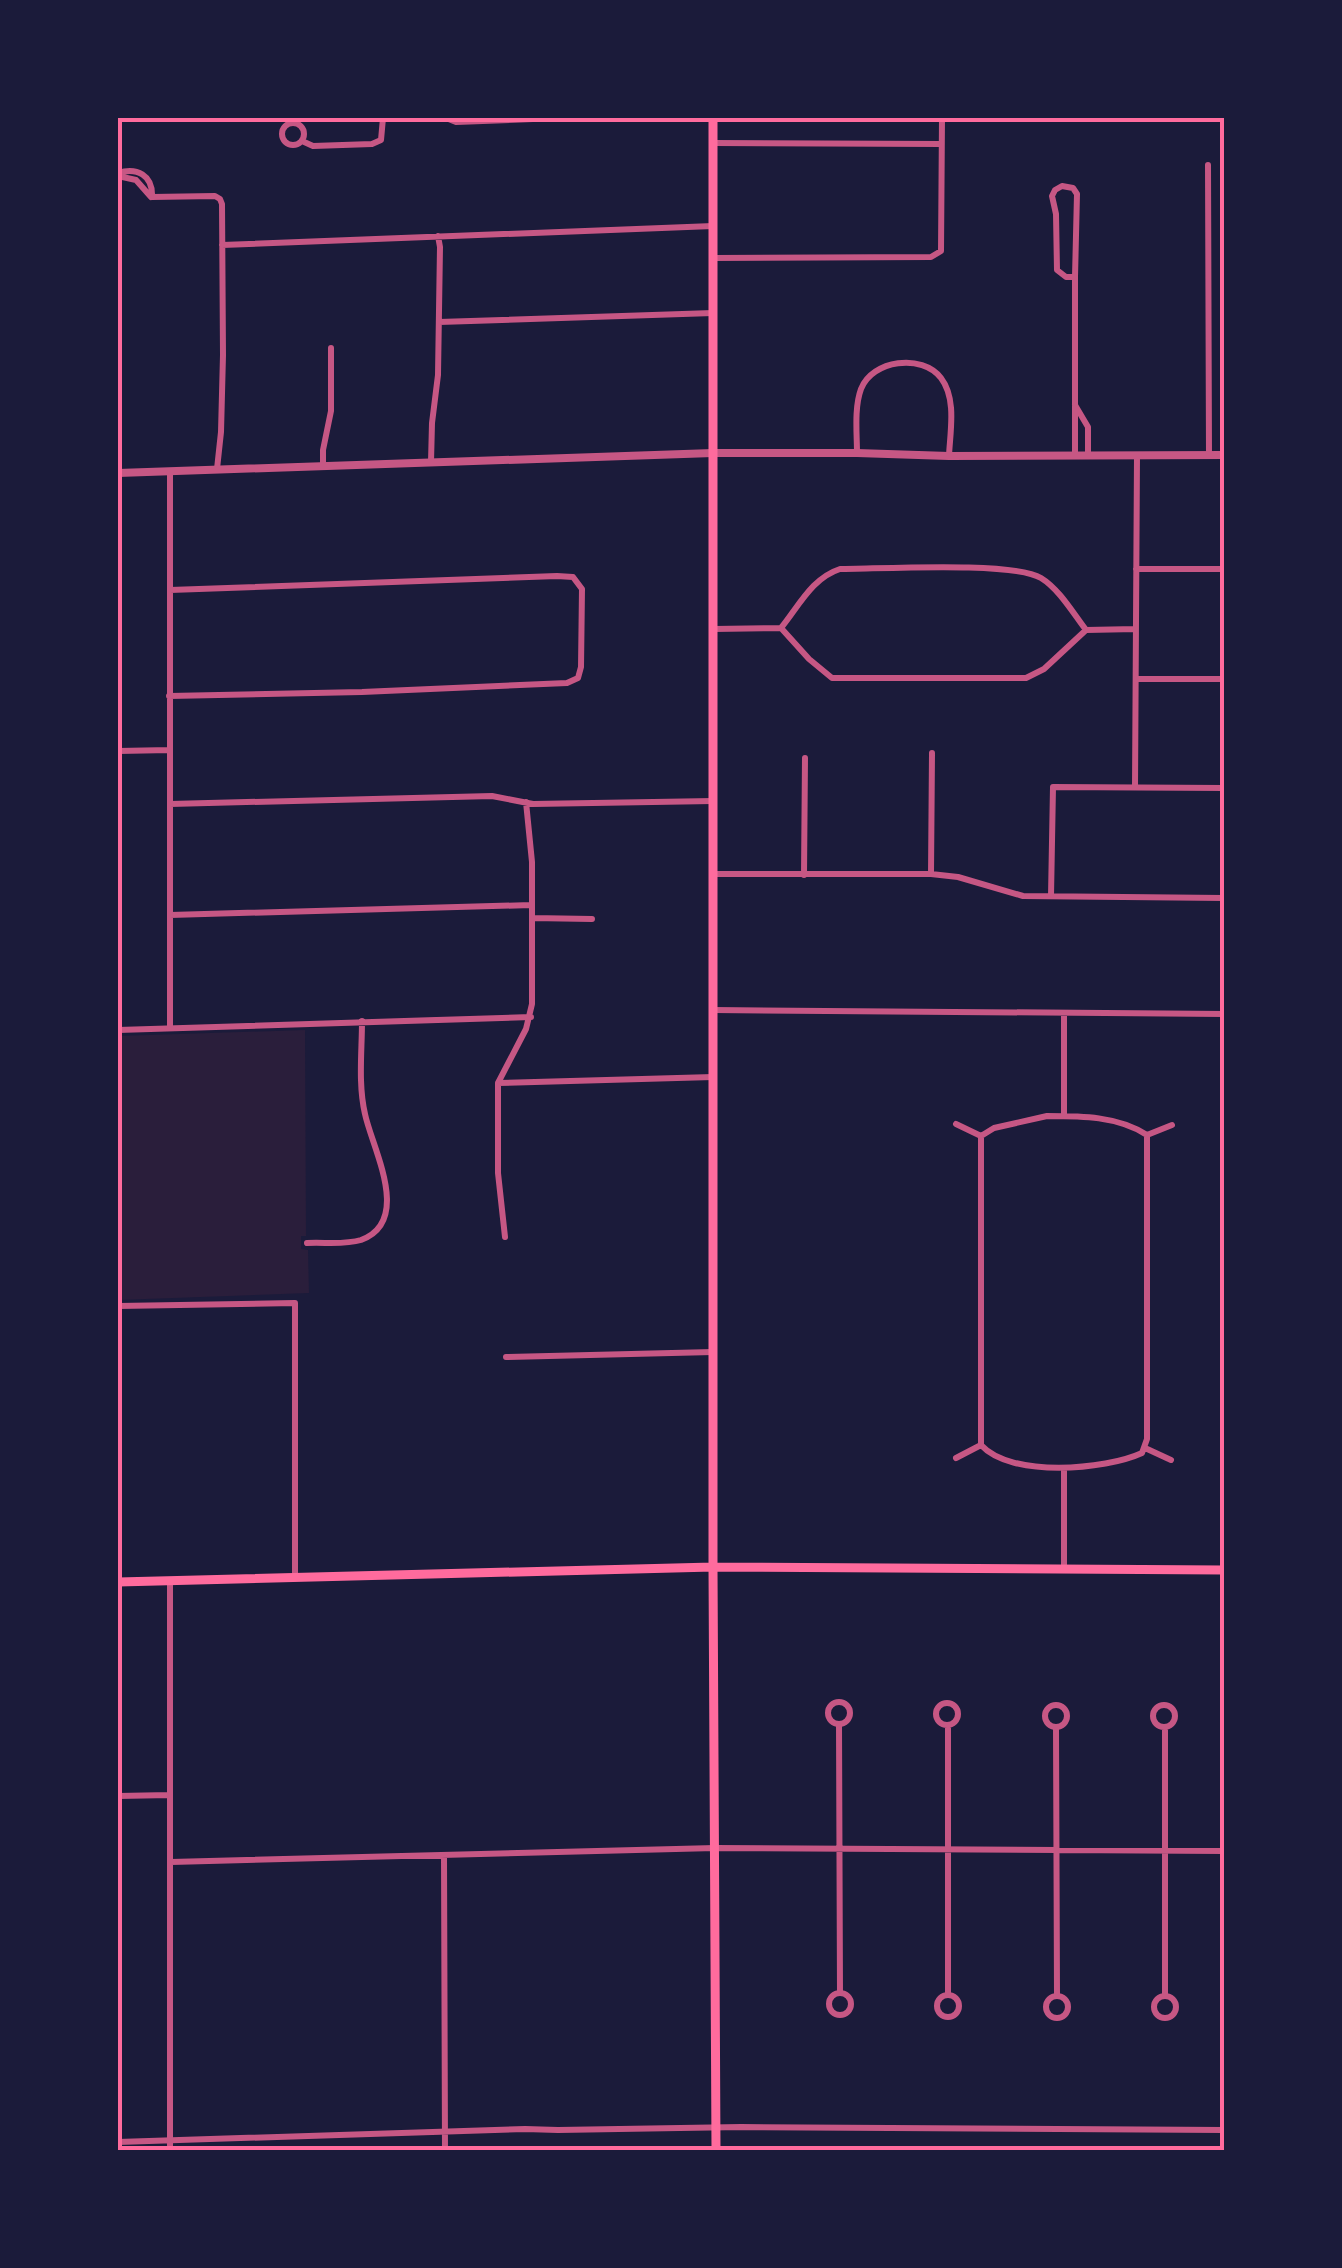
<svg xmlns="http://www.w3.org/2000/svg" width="1342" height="2268" font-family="'Exo 2',sans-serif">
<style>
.green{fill:#2a1e3b}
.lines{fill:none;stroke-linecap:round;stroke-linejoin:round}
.minor{stroke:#c65784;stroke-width:6}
.tertiary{stroke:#c65784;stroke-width:8}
.secondary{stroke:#ff6b9d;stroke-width:9}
.neatline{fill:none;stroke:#ff6b9d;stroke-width:4}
</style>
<rect width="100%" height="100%" fill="#1b1b3a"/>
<path class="green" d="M305,1030L306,1236H301V1249L308,1250L309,1293L118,1300V1036Z"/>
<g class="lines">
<path class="minor" d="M446,118L456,122L558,118
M282 134a11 11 0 1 1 22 0a11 11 0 1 1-22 0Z
M302,141L313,146L372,144L381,140L383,118
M713,143L941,144
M1208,165L1209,455
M118,173C137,167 153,175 152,197
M118,176L136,180L151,197
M152,197L215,196L220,199L222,204L223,355L221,432L217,469
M222,245L713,226
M713,258L931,257L941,251L942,118
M1075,277H1066L1057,270L1056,214L1052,196L1055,190L1062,186L1073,188L1077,194L1075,277V456
M439,322L713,313
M1075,405L1088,427V456
M857,453C857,434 854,408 861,389C872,360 922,353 941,378C957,399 950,432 949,456
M431,462L432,423L438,375L440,247L438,236
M323,466V450L331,411V348
M1136,569H1224
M781,628C799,606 812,578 840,569C879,569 1013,561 1041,578C1059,589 1073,613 1086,630
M714,629L781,628L809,659L832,678H1026L1044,669L1086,630L1136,629
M1136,679H1224
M169,696L362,692L567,683L578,678L581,667L582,589L573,577L557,576L170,590
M118,751L170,750
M1135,787L1137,456
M170,804L492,796L533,804L713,801
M713,874H931L958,877L1023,896L1224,898
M931,874L932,753
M804,875L805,758
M1051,896L1053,787L1224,788
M170,915L531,905
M532,918L592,919
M713,1010L1224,1014
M1064,1013V1116
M170,1028V471
M118,1030L531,1017
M498,1083L713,1077
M1047,1116C1081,1116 1118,1116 1147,1135V1439L1142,1453C1105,1470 1011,1478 981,1445V1136L994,1128Z
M956,1124L981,1136
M1147,1135L1172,1125
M505,1237L498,1173V1083L526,1029L532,1004V862L526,802
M307,1243C324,1242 345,1245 361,1240C413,1221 372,1148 365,1114C358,1084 362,1051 362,1021
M118,1306L295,1303V1577
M506,1357L713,1352
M1145,1448L1171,1460
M956,1458L981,1445
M1064,1468V1569
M170,1580V2150
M828 1713a11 11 0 1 1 22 0a11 11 0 1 1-22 0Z
M936 1714a11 11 0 1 1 22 0a11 11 0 1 1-22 0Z
M1045 1716a11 11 0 1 1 22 0a11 11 0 1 1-22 0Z
M1153 1716a11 11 0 1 1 22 0a11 11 0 1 1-22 0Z
M839,1725L840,1993
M948,1725V1995
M1056,1727L1057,1995
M1165,1727V1996
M118,1796L170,1795
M444,1855L445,2150
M171,1862L715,1848L1224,1851
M829 2004a11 11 0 1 1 22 0a11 11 0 1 1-22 0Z
M937 2006a11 11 0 1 1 22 0a11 11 0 1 1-22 0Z
M1154 2007a11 11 0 1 1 22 0a11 11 0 1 1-22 0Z
M1046 2007a11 11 0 1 1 22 0a11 11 0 1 1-22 0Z
M118,2142L525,2129L558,2130L741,2127L1224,2130"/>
<path class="tertiary" d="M118,473L713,453H857L949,456L1224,455"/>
<path class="secondary" d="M713,118V1567L716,2150
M118,1582L713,1567L1224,1570"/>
</g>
<rect width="1342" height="2268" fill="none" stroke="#1b1b3a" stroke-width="240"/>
<rect x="120" y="120" width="1102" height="2028" class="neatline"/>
</svg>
